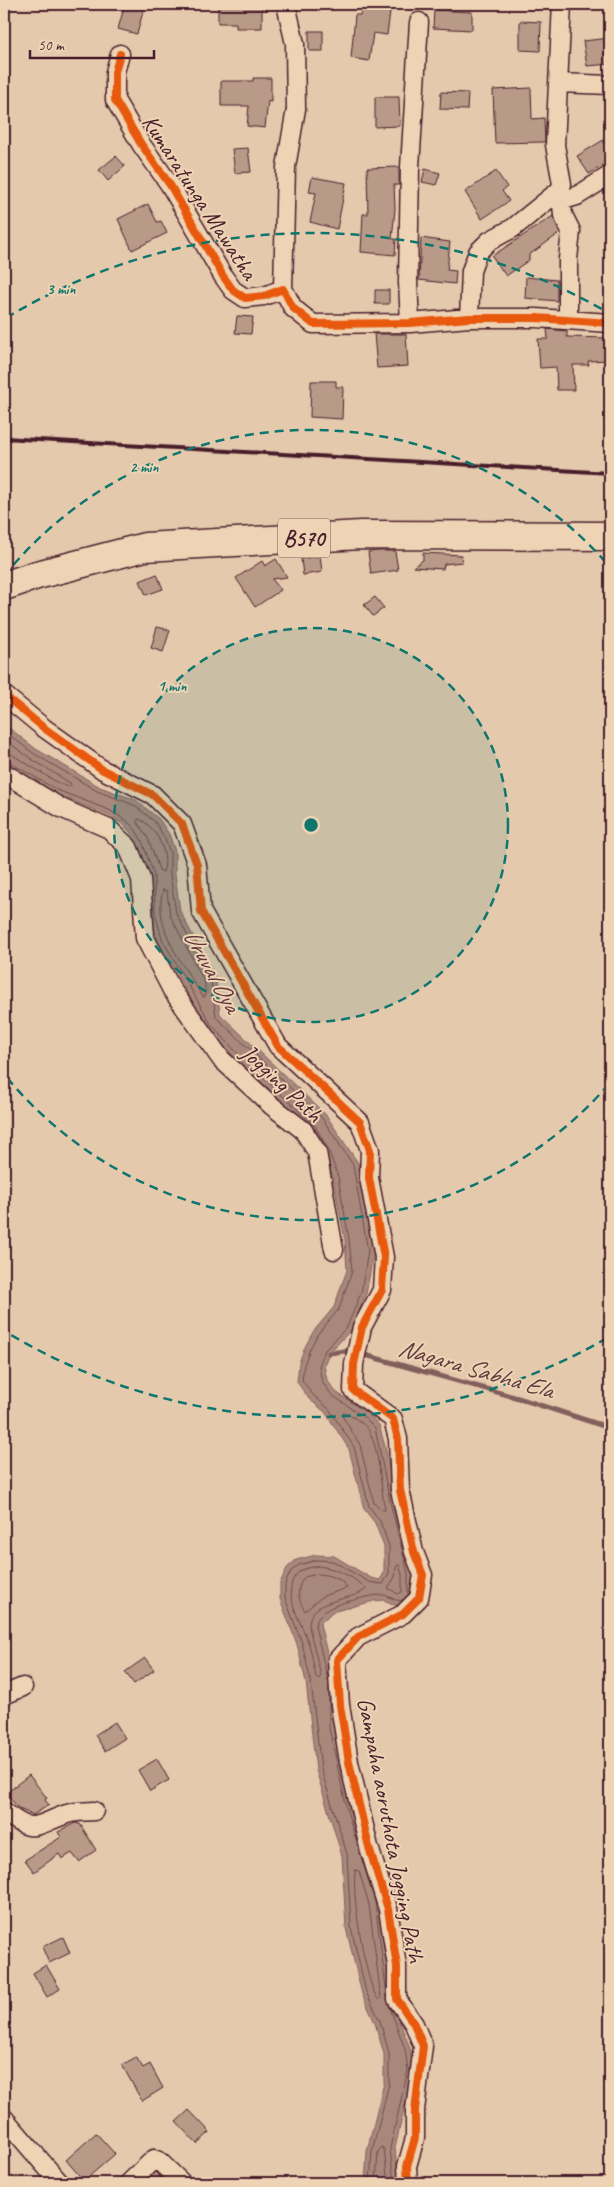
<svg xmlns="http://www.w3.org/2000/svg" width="614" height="2187" font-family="Caveat,sans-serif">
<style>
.water{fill:#a9887b;stroke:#835e5b}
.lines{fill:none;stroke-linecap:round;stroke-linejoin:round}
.shore{stroke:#70494b;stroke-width:1}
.stream{stroke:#835e5b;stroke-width:5}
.building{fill:#b99a88;stroke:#4a1f2b}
.minor-casing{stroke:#4a1f2b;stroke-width:21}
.primary-casing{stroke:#4a1f2b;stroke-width:31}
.minor{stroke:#eed4b5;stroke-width:18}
.primary{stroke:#eed4b5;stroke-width:28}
.rail{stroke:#4a1f2b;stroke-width:4}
.cycleway-casing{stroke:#eed4b5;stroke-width:11}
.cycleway{stroke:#e8590c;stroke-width:8}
.ring{fill:none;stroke:#0f766e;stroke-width:2.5;stroke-dasharray:9 6}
.labels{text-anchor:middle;stroke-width:4;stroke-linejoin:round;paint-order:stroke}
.shield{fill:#eed4b5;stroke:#7b5554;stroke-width:1}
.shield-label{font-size:22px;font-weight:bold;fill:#4a1f2b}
.street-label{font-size:24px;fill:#4a1f2b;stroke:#eed4b5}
.water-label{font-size:25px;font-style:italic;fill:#62393f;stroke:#eed4b5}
.centre{fill:#0f766e;stroke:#eed4b5;stroke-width:2.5}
.ring-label{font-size:15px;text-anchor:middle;font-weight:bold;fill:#0f766e;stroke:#eed4b5;stroke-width:4;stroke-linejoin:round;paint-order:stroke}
</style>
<rect width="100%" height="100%" fill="#e4c9ad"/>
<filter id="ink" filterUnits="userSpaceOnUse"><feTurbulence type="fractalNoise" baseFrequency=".02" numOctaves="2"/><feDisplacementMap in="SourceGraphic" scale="10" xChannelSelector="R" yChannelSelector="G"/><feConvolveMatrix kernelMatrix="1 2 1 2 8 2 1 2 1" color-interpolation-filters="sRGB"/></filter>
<g filter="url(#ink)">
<path class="water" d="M4,724L36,749L100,787L136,800L159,819L169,834L175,851V874L180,911L216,980L220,1014L326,1115L358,1163L374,1250L366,1294L351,1330L329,1353L324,1365L327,1380L336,1392L367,1413L379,1425L386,1450L395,1501L414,1572V1594L407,1604L397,1606L384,1600L374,1601L332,1612L320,1624L334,1682V1727L353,1813L380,1901L390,1989L397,2016L410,2048L413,2070L395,2148L399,2183H365L367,2151L384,2083V2054L375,2023L362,1994L346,1928L342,1856L316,1770L306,1682L297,1644L280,1599V1583L287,1568L296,1560L316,1555L334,1556L371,1578L380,1580L384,1573V1547L375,1523L364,1509L349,1449L325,1412L309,1399L297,1382L299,1363L304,1349L313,1332L334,1307L347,1270L345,1240L333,1178L324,1152L311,1130L236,1059L207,1028L158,941L150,913L149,876L131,833L123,824L107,815L55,794L4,762Z"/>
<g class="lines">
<path class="shore" d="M4,731L33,753L97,791L134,805L155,822L164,837L170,852V875L176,913L211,981L216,1017L322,1118L353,1165L368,1251L361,1293L347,1327L325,1350L319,1366L322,1382L332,1395L364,1417L375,1428L390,1502L408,1573V1594
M4,739L30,758L70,783L71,786L69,787L60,784L11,754L4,752
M4,759L57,790L109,810L126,820L135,829L142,841L154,875L155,913L162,939L211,1024L239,1055L315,1126L328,1149L338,1177L349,1239L352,1271L339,1309L317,1335L309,1351L304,1365L302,1380L313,1395L329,1409L354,1447L369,1506L380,1521L389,1546V1573L383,1584L369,1582L333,1561L317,1560L299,1565L291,1571L285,1584V1598L302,1643L311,1682L321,1769L347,1854L351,1927L366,1992L380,2021L389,2053V2084L372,2151L370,2183
M139,819C156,826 170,854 163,872L159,870L148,838L137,822Z
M163,890L167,891L170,915L205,983V997L202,996C184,965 152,928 163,890Z
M344,1413C352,1416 365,1423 369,1431C380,1450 380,1486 385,1509L384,1511L374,1503L360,1445L343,1417Z
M399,1565L402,1574V1592L398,1594L388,1588L395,1577L396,1567Z
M317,1566C334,1567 355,1577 366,1589C353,1602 307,1597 309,1627L321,1676L319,1679L316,1677C313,1665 312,1651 307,1639C301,1622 277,1584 302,1570C306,1568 312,1567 317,1566Z
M318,1574C329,1575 342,1578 347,1588L323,1596L305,1611C298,1600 295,1587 305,1577Z
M328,1680L315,1626C316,1619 324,1611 330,1608C338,1603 375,1594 384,1595C392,1597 395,1602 403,1600
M329,1687V1728L348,1814L375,1902L387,1996
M356,1870L359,1871L369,1904L381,1998L379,2000C367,1992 349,1884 356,1870Z
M389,2005L405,2049L408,2070L390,2148L394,2183
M376,2183L378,2152L382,2147L384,2149L388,2183"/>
<path class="stream" d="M329,1353L345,1351L365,1355L518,1398L610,1428"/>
</g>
<path class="building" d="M125,4H145L137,34L118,29Z
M218,4H262V28H236V23H218Z
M362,4H391L387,35L373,33L369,61L351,58L355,15H360Z
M434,10L472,12V30L433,28Z
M520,21L541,22L540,51L520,50Z
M309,31H323V51H309Z
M610,38V64L587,66L583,41Z
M253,78H271V102L268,101L265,128L247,126L249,106H221V81H253Z
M531,88L532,119L544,118L545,142L495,143L493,90Z
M441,92L468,93L467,110L440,109Z
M375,97H399L400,126L375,127Z
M610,136V161L589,174L577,156Z
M248,148L251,172L235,173L232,149Z
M116,156L125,166L108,181L99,170Z
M399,167V185H394L395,209L392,239H396L395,255L361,252L363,214H368L367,168Z
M425,169L440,173L436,185L422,182Z
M496,171L507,187L502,191L509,201L482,219L465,192Z
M312,177L346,183L337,229L310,222L316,193L309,192Z
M148,204L157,222L161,221L167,233L132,250L118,219Z
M553,216L560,233L529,255V260L506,276L492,256Z
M421,238L450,242L447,270L456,271L455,284L419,280Z
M526,277L557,280V301L525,298Z
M375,290H389V304H375Z
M237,316L253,317L251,334L235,333Z
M547,329L567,331V337L610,338V360L588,361L589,365H573L574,390H557L556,367L540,368L538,339H548Z
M374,334H406L408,366L377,368Z
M311,381H336V387H343L342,419L310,417Z
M379,551H395L398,570L371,574L368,552Z
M423,553L461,555L462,562L444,564L443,569L413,567L423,560Z
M320,556L322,572L303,575L301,559Z
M276,559L287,577L272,579L281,590L255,607L236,578L262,561L265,566Z
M157,574L163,589L146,595L140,581Z
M375,597L384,608L373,616L364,605Z
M157,627L170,630L163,652L151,648Z
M145,1658L154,1670L134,1684L125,1672Z
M115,1722L125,1738L105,1751L95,1735Z
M157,1759L169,1780L150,1791L138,1770Z
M29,1775L47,1798L45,1800L49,1805L33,1815L19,1809L6,1793Z
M75,1823L80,1824L96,1850L79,1862L72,1853L62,1859L59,1854L34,1872L25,1860L61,1837L58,1832Z
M63,1937L70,1953L49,1963L42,1947Z
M46,1965L60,1989L47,1997L33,1973Z
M136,2057L143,2068L150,2064L163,2088L142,2101L122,2065Z
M189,2110L210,2132L197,2144L176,2122Z
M96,2133L115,2154L84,2181L66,2160Z
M155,2172L167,2183H144Z"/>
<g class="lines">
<g class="minor-casing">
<path id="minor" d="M120,54L115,72V100L141,144L170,185L223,276L233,290L245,298L264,296L283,289L293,308L313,324L410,323L469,318H536L610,323
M558,83L610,85
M283,289L286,167L296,109L295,44L286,4
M469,318L471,271L478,252L489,241L513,228L560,190L562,184L555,145L562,4
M568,320V259L571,231L563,215L562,204L564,200L577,196L610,175
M410,323L408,282L410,167L419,22
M4,695L44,728L103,770L153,795L182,824L197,865L201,911L278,1046L360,1122L370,1150L369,1178L384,1257L382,1290L362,1327L354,1364L353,1390L393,1419L398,1439L400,1490L414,1552L423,1575L419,1598L403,1614L358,1637L337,1660L340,1705L349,1762L369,1847L388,1909L397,1966V1999L414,2024L423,2046L415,2110V2138L407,2166L408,2183
M4,773L61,808L109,829L128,847L141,879L145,938L172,990L221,1059L272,1106L303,1130L317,1152L334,1250
M4,1695L23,1687
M4,1811C33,1836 35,1825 67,1814C75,1811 85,1812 94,1811
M4,2118L60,2183
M129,2183L154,2159L159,2161L182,2183"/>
</g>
<g class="primary-casing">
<path id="primary" d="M4,586L37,575L145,547L361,535L610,536"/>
</g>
<use href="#minor" class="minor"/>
<use href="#primary" class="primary"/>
<path class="rail" d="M4,438L610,473"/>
<g class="cycleway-casing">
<path id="cycleway" d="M120,54L115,72V100L141,144L170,185L223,276L233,290L245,298L264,296L283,289L293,308L313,324L410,323L469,318H536L610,323
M4,695L44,728L103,770L153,795L182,824L197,865L201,911L278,1046L360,1122L370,1150L369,1178L384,1257L382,1290L362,1327L354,1364L353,1390L393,1419L398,1439L400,1490L414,1552L423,1575L419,1598L403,1614L358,1637L337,1660L340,1705L349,1762L369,1847L388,1909L397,1966V1999L414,2024L423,2046L415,2110V2138L407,2166L408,2183"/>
</g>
<use href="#cycleway" class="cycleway"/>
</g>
</g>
<circle cx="311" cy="825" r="197" fill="#0f766e" fill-opacity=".12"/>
<g class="ring">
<circle cx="311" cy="825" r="197"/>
<path d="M609 1084A395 395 0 0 1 4 1074M4 576A395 395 0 0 1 609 566"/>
<path d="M607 1338A592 592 0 0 1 6 1332M6 318A592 592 0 0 1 607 312"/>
</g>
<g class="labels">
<rect class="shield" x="278" y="518.5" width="52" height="39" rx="4"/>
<g class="shield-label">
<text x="304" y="546">B570</text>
</g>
<g class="street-label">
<text transform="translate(200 197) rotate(57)" y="8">Kumaratunga Mawatha</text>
<text transform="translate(282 1083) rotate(43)" y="8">Jogging Path</text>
<text transform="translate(391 1830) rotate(79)" y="8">Gampaha aoruthota Jogging Path</text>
</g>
<g class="water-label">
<text transform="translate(213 970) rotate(61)" y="9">Uruval Oya</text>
<text transform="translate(476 1368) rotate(16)" y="9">Nagara Sabha Ela</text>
</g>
</g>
<circle cx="311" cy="825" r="8" class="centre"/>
<g class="ring-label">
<text x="61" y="294">3 min</text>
<text x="144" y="472">2 min</text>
<text x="172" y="691">1 min</text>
</g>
<rect width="614" height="2187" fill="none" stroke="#eed4b5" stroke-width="20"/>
<rect x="10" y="10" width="594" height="2167" fill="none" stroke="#4a1f2b" stroke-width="2" filter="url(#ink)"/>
<path d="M30 50v8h124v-8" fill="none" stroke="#4a1f2b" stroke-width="2.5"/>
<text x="38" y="50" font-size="15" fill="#4a1f2b" stroke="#eed4b5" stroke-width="4" paint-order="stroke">50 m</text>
</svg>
